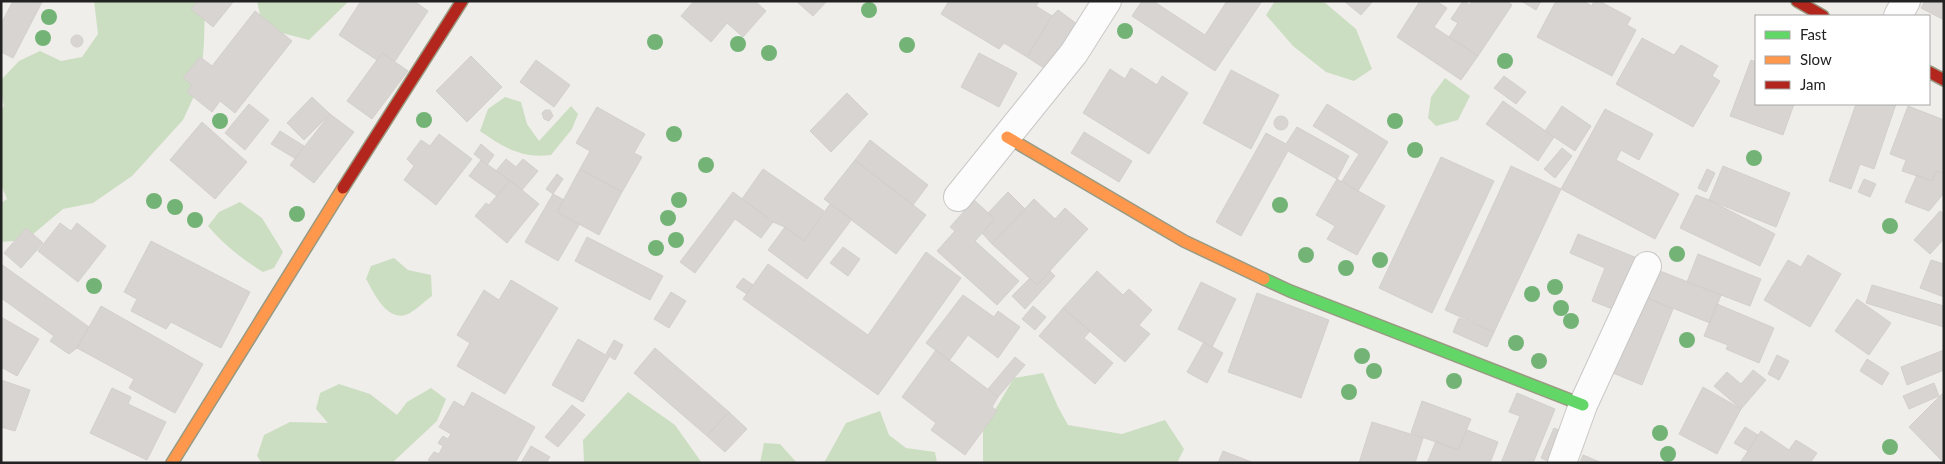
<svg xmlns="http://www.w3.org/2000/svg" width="1945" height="464" font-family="Lato,sans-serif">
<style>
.forest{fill:#cbdec1}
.building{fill:#d7d4d2;stroke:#d3d0cc}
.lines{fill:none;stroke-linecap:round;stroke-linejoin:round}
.street-casing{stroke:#c9c8c7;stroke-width:30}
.fast-casing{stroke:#999a82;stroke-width:14}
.slow-casing{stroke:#999a82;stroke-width:14}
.jam-casing{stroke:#999a82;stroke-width:14}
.street{stroke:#fdfcfc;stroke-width:28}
.fast{stroke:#63d668;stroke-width:11}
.slow{stroke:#ff974d;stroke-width:11}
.jam{stroke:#b3261e;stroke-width:11}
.tree{fill:#73b476}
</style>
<rect width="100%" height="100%" fill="#f0eeeb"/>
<path class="forest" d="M94,1H200L205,6L204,42L201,81L183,120L132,176L93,203L63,209L26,240L1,242V203L7,199L1,185V110L4,106L1,93V80L19,61L40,51L61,61L82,57L98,34Z
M257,1H349L309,40L263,28Z
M1275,1H1323L1356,29L1372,69L1354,81L1326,72L1293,46L1266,15Z
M1445,78L1470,96L1458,120L1436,126L1428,118L1431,97Z
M505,97L521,102L527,124L539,141L571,106L578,114L572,129L551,155C521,159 503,147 480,131L488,109Z
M240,202L262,218L283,252L274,268L263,272C242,259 224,245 208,226L219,212Z
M394,258L408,270L431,275L432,296C425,301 418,308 410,313C388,325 374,293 366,279L371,266Z
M1043,373L1058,407L1068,425L1122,434L1165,420L1184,449L1177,463H983V430L1014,378Z
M339,384L370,394L397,415L407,402L431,388L446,399L437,421L392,463H262L257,456L264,435L290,422L328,423L316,409L320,393Z
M628,392L675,425L702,463H584L583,440Z
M880,411L889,435L906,448L935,452L937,463H815L825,461L846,423Z
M764,443L780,444L797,463H760Z"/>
<path class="building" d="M13,1L42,2L13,58L1,52V24Z
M198,1H234L213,27L191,9Z
M361,1H414L428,11L395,61L382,53L377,60L339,35Z
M694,1H755L766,11L743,37L727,23L711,42L681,16Z
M796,1H827L813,16Z
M949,1H1039L1036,6L1052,16L1027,57L1004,43L999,49L941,14Z
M1142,1H1153L1205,35L1227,1H1262L1215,71L1132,16Z
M1344,1H1373L1361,15Z
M1420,1H1436L1447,8L1434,27L1478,56L1461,80L1397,37Z
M1463,1L1470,5L1472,1H1507L1512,5L1478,56L1449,37L1458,23L1451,19Z
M1521,1H1541L1536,10Z
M1556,1H1583L1592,6L1594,1H1599L1631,18L1627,25L1636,30L1612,76L1537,37Z
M1925,1H1944V20L1921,8Z
M1058,10L1081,27L1050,72L1027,57L1052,16Z
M255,11L292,41L235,113L220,101L212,112L187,92L192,85L183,78L200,57L212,66Z
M71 41a6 6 0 1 1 12 0a6 6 0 1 1-12 0Z
M1642,38L1674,55L1681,45L1718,66L1712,76L1720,81L1693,127L1616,84Z
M382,53L408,71L372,119L347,101Z
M979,53L1017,73L999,107L961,87Z
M471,56L502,87L467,122L436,91Z
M536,60L570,85L554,107L520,82Z
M1751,60L1756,62V104H1794L1783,135L1730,116Z
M1131,68L1157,85L1162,76L1188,93L1149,154L1083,113L1110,69L1125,79Z
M1231,70L1279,95L1251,149L1203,123Z
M1504,76L1526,92L1516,104L1494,88Z
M847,93L868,114L831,152L810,131Z
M312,97L330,114L304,140L287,123Z
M1503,101L1554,137L1538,161L1486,124Z
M249,104L269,120L245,150L225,133Z
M1327,104L1388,142L1358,191L1342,181L1359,154L1313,126Z
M1856,104H1896L1874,169L1860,164L1851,189L1829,181Z
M1562,106L1591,126L1575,151L1545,131Z
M1908,106L1944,120V174L1936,171L1932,181L1902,171L1906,160L1890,154Z
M597,107L645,134L634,153L642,157L622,192L580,169L590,151L576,143Z
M1605,109L1653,134L1639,160L1621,150L1616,160L1679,194L1655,239L1561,189Z
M545,110H550L553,116L549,121L544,119L542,113Z
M330,114L354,132L314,183L290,165Z
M1274 123a7 7 0 1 1 14 0a7 7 0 1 1-14 0Z
M202,122L247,162L215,199L170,160Z
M1297,127L1349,156L1337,179L1288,151L1241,236L1216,222L1266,133L1286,144Z
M280,131L304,146L296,159L271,144Z
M1084,132L1132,161L1119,182L1071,153Z
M439,134L472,159L436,205L404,180L414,166L407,159L421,140L430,146Z
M870,140L928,185L913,205L855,160Z
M481,144L494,155L487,165L474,154Z
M1562,148L1572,156L1555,178L1544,169Z
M1441,157L1494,181L1432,313L1379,288Z
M506,159L516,167L523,159L538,171L522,190L496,171Z
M481,160L510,180L497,196L469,176Z
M855,160L926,215L896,254L824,199Z
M1511,166L1561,189L1494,332L1445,310Z
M1723,166L1790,193L1776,227L1709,200Z
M580,169L622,192L599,235L557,212Z
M763,169L824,211L804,241L785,227L773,222L742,199Z
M1707,169L1715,173L1706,192L1698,188Z
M1936,171L1944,174V193L1929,211L1905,202L1917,175L1932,181Z
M557,174L563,179L553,194L546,189Z
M1337,179L1385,206L1357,255L1327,239L1335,226L1316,215Z
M1864,179L1876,184L1870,197L1858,192Z
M510,180L539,204L507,243L475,216L486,203L489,205Z
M733,192L773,222L761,238L735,219L695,273L680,262Z
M1008,192L1025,209L992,244L982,233L995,219L988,213Z
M553,194L564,200L557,212L579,225L558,261L525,242Z
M1696,195L1709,200L1775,234L1760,266L1680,228Z
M1034,199L1055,219L1065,208L1088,229L1037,285L992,244Z
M974,200L995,219L975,241L1019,281L997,305L937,251L955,231L950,227Z
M830,204L852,219L807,279L768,250L785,227L804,241Z
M1940,211L1944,214V239L1930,254L1914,240Z
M60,223L71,231L77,223L106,246L78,282L38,251Z
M26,228L43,243L21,268L4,253Z
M1578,234L1642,260L1620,312L1592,301L1605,268L1570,253Z
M587,237L663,276L650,300L575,261Z
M151,241L250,292L221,348L171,322L166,329L131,311L137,299L124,292Z
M843,247L860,259L848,276L830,263Z
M926,252L961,278L878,395L743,299L768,264L868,335Z
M1698,254L1761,279L1750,306L1687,282Z
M1808,255L1841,274L1810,327L1764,300L1788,260L1801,267Z
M1931,260L1944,264V297L1920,288Z
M1,264L89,327L77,348L69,354L50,341L54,336L1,298Z
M1655,269L1721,295L1710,323L1645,297Z
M1050,271L1055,276L1025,309L1012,296L1030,278L1037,285Z
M1097,271L1123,295L1129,289L1152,310L1139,325L1150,334L1125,362L1063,308Z
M743,278L753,285L747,294L736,287Z
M511,280L558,308L505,394L457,366L470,343L457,335L484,290L499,300Z
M1201,282L1236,299L1212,347L1178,329Z
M1872,285L1944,306V327L1866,303Z
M671,292L686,301L669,328L654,319Z
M1257,293L1329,320L1301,398L1228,372Z
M963,295L994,317L998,311L1020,327L998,358L968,335L949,361L926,343Z
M1645,297L1673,309L1642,385L1613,373Z
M1857,299L1891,323L1869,355L1835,331Z
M1717,304L1774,328L1759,363L1726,349L1728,345L1704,336Z
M101,306L203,364L175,413L129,388L134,379L77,348Z
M1033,306L1046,317L1035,330L1022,319Z
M1063,308L1090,331L1084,338L1113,363L1095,384L1039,336Z
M1,317L39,339L17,376L1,367Z
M1459,318L1494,332L1487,347L1453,332Z
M578,339L609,357L583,402L552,385Z
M614,340L623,345L615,360L606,354Z
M1204,342L1223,353L1207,383L1187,372Z
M655,348L729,412L707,436L634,373Z
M936,350L998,397L992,407L997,411L965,455L931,430L936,423L902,397Z
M1944,350V370L1907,385L1901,367Z
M1777,355L1789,361L1779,380L1768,374Z
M1015,357L1025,365L998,397L988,389Z
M1867,359L1889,373L1882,385L1860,371Z
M1753,370L1766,380L1741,409L1714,386L1727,372L1741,384Z
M1,380L30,390L15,431L1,427Z
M1934,383L1939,396L1909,409L1903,396Z
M1703,387L1741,409L1717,454L1679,434Z
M112,388L131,397L128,404L166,422L147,460L90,433Z
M472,392L535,427L515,463H434L428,460L434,452L439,454L443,446L438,443L443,436L448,439L451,434L439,427L454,401L464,407Z
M1944,392V463L1909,427Z
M1517,393L1555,409L1533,463H1501L1520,416L1509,412Z
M1422,401L1471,419L1458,450L1411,433Z
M572,405L585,415L558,447L545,437Z
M729,412L747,429L725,452L707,436Z
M1372,422L1423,438L1415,463H1359Z
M1745,427L1758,435L1748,451L1734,443Z
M1554,428L1568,434L1552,463L1541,458Z
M1467,430L1498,442L1490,463H1427L1436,441L1458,450Z
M1761,431L1789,450L1796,440L1817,453L1810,463H1740Z
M531,446L550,457L546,463H521Z
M1223,451L1254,463H1218Z
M1583,455L1602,463H1580Z"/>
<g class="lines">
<g class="street-casing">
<path id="street" d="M1898,16L1906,1
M958,197L1074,53L1107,1
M1562,463L1583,405L1647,266"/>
</g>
<g class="fast-casing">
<path id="fast" d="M1264,279L1290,291L1583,405"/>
</g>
<g class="slow-casing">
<path id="slow" d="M1007,137L1184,241L1264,279
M172,463L343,188"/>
</g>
<g class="jam-casing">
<path id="jam" d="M1797,1L1823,16
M1929,72L1944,80
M343,188L462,1"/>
</g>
<use href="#street" class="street"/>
<use href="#fast" class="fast"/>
<use href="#slow" class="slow"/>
<use href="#jam" class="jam"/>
</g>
<g class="tree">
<circle cx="869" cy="10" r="8"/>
<circle cx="49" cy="17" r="8"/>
<circle cx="1125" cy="31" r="8"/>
<circle cx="43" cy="38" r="8"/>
<circle cx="655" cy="42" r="8"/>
<circle cx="738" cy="44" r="8"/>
<circle cx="907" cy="45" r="8"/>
<circle cx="769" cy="53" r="8"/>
<circle cx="1505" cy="61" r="8"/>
<circle cx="424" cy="120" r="8"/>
<circle cx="220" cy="121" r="8"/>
<circle cx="1395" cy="121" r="8"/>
<circle cx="674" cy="134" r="8"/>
<circle cx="1415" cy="150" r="8"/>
<circle cx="1754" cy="158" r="8"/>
<circle cx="706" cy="165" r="8"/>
<circle cx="679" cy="200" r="8"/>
<circle cx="154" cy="201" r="8"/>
<circle cx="1280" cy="205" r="8"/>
<circle cx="175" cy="207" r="8"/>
<circle cx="297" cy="214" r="8"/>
<circle cx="668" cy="218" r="8"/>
<circle cx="195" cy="220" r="8"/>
<circle cx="1890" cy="226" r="8"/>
<circle cx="676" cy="240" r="8"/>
<circle cx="656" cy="248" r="8"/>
<circle cx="1677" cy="254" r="8"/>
<circle cx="1306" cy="255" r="8"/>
<circle cx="1380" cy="260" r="8"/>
<circle cx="1346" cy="268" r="8"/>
<circle cx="94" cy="286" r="8"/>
<circle cx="1555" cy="287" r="8"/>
<circle cx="1532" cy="294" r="8"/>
<circle cx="1561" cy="308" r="8"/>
<circle cx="1571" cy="321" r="8"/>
<circle cx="1687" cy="340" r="8"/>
<circle cx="1516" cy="343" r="8"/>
<circle cx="1362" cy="356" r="8"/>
<circle cx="1539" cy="361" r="8"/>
<circle cx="1374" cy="371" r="8"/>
<circle cx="1454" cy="381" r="8"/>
<circle cx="1349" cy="392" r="8"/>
<circle cx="1660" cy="433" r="8"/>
<circle cx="1890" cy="447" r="8"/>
<circle cx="1668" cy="454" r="8"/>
</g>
<rect width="1945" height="464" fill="none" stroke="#222222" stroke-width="5"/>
<rect x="1755" y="15" width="175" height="90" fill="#ffffff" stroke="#a7a7a7"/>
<rect x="1765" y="31" width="25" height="8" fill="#63d668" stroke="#a7a7a7"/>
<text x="1800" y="40" font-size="15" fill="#222222">Fast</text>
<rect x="1765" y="56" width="25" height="8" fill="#ff974d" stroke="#a7a7a7"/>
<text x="1800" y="65" font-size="15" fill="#222222">Slow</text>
<rect x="1765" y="81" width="25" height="8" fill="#b3261e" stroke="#a7a7a7"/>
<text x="1800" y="90" font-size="15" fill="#222222">Jam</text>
</svg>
